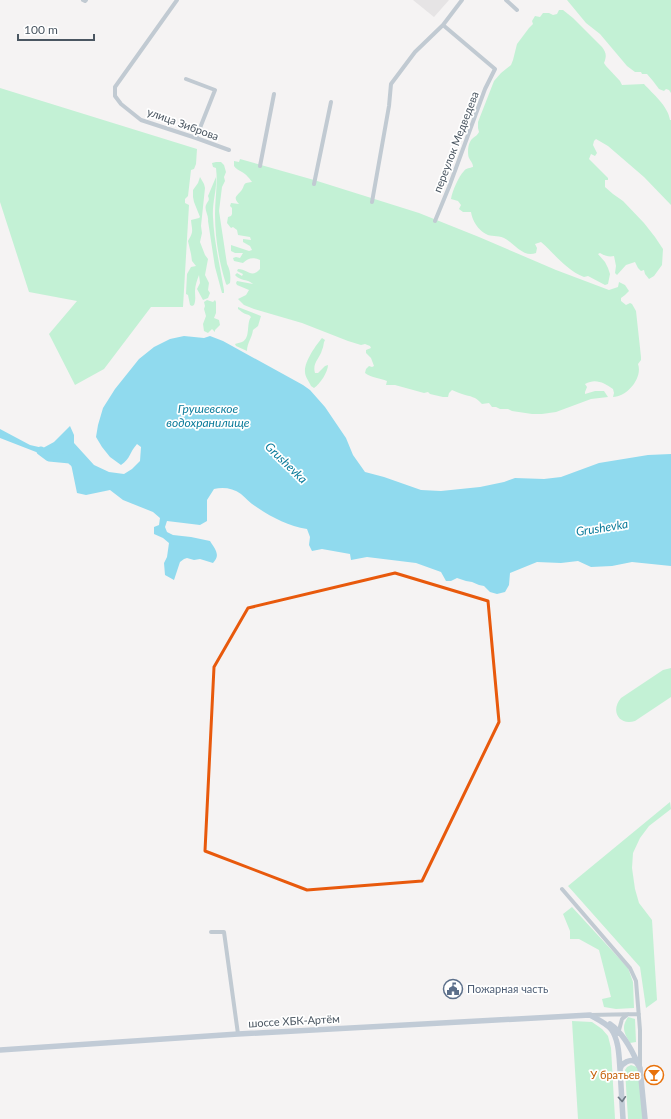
<svg xmlns="http://www.w3.org/2000/svg" width="671" height="1119" font-family="Lato,sans-serif">
<style>
.education{fill:#e6e4e5}
.green{fill:#c3f1d5}
.water{fill:#90daee}
.lines{fill:none;stroke-linecap:round;stroke-linejoin:round}
.river{stroke:#90daee;stroke-width:9}
.street{stroke:#c1cad2;stroke-width:4}
.secondary{stroke:#c1cbd6;stroke-width:5.5}
.oneway{stroke:#6e7984}
.marked{fill:none;stroke:#e8590c;stroke-width:3;stroke-linejoin:round}
.labels{text-anchor:middle;stroke-width:3.5;stroke-linejoin:round;paint-order:stroke}
.street-label{font-size:11px;fill:#4a5661;stroke:#fff}
.service-label{font-size:11px;fill:#4e5e75;stroke:#fff;text-anchor:start}
.food-label{font-size:11px;fill:#c56008;stroke:#fff;text-anchor:end}
.water-label{font-size:12px;font-style:italic;fill:#0c7c9b;stroke:#fff}
</style>
<rect width="100%" height="100%" fill="#f5f3f3"/>
<path class="education" d="M413,0H449L434,17Z"/>
<path class="green" d="M567,0H671V93L669,90L666,89L664,91L659,89L653,81L647,74H642L641,72H635L627,66L600,34L586,23Z
M559,10H563L573,18L602,47C606,52 607,56 604,63L606,66L620,81L622,85C629,85 637,84 644,84C653,94 668,106 670,120H671V205L644,177L608,146L596,139L594,141L593,145L597,153L595,156L591,154L589,159L608,178V180H605V187L613,194L623,201L644,223L655,237L663,249L662,265L654,276L649,279L645,274L644,270L641,271L638,268L635,262L626,265L617,275L615,273L616,266L614,256C609,257 605,256 600,253L598,254L605,262L608,268L610,274L608,284L605,285L588,276L584,277C566,270 555,254 541,242L535,244L537,248L536,253C523,258 514,243 504,238C497,235 491,237 486,234C478,230 472,220 471,212H463L459,209L461,205L458,201L451,199C452,191 459,176 464,171C466,168 470,168 473,167C473,163 471,162 469,158C467,153 468,143 472,139C475,136 477,136 479,132L478,128V122L494,81L501,73L511,65L513,60L517,44L529,28L533,24L532,21L535,16L540,17L543,13H549L553,15L557,14Z
M0,88L197,149L196,164L194,169L191,170L188,196L185,199V203L189,205L183,307H151L104,369L75,385L49,334L77,301L29,292L0,202Z
M240,159L314,180L419,213L479,237L556,270L609,290L618,287L619,282L625,285L629,291L625,295L621,298V301L626,305L630,303L632,304L636,311L641,357V360L638,364C643,378 627,397 613,397L614,393L613,389C604,383 596,378 585,384L587,387L585,392V394L595,391H604L608,397L591,399L556,412L542,414H532L512,411L508,409H500L496,407H492L489,403L482,404C475,396 471,397 462,394C458,393 455,391 452,390L449,393L448,397H443L430,394L428,392L424,393L395,385H386L387,381C380,378 372,378 365,373L366,369L369,366L372,367L374,366L371,358L366,353V350L371,348L370,346L365,344L361,345L348,341L302,323L254,309L244,305L238,299L246,295L249,290L237,285L236,283L237,281L253,284C248,279 240,281 235,275L237,273L242,276L243,274L237,271L238,269C248,269 251,279 260,269V260C253,257 248,258 243,263L234,261L233,258L236,257L240,258L243,253H235L231,251V245L249,251L252,250L250,246L243,242V239L251,240L250,237L238,235L237,230L233,227L231,228L227,223L228,217L231,216L232,214V208L230,206L231,203L239,204C233,197 236,197 241,191C246,185 241,183 252,182C250,179 246,174 242,172C239,170 236,169 234,166V161L239,162Z
M216,162H221L224,165L226,172L224,177L225,181L222,187L219,211L227,264C230,270 231,275 230,283L227,285L226,284C219,262 215,238 215,214C215,198 218,184 216,168L213,167L212,163Z
M200,177L204,184L205,188L201,226L202,233L200,242L205,255L208,259L205,275L209,283L208,290L210,293L208,298L203,300L197,289L200,283L199,275C197,280 195,286 195,291C195,296 196,300 194,305L192,306L190,305L188,295L186,294L187,274L191,267L196,266L192,261L191,254L188,241C194,231 192,231 191,220L199,218L200,217L194,202L193,197V190L198,183Z
M216,177C217,190 212,203 213,217C214,242 220,266 224,290V293H222L215,267L208,221C209,216 204,210 206,205C208,200 210,201 208,196Z
M207,300L213,302L215,300L216,302V313L214,318L219,320L220,325L215,330V332L212,329L208,333L204,331L203,324L206,316L204,309L205,306L204,302Z
M238,307L261,316L258,326L253,330C252,338 247,343 247,351L236,346L235,344C237,343 240,343 242,342C251,338 246,323 251,317L249,315C244,314 242,312 238,309Z
M322,338L325,340C323,343 324,346 322,350C320,358 312,363 315,373H318L325,366L328,365C328,372 320,384 314,388L311,386C309,381 305,377 305,372C304,362 316,345 322,338Z
M671,668V697L635,721C619,726 610,711 621,698L663,670Z
M670,802L671,809L649,826L640,838L633,853L632,868L635,889L639,903L652,920L657,1000L646,1008L640,967L568,886Z
M572,907L628,968L633,982L634,1008L616,1009L604,1007L602,999L611,997L599,950L579,939H570V931L563,914Z
M628,1017L635,1019L636,1042L630,1043C624,1033 621,1027 628,1017Z
M572,1021L592,1022L602,1029L608,1036L611,1048L615,1119H578Z
M631,1065L637,1067L639,1069L643,1119H628L625,1070L627,1067Z"/>
<path class="water" d="M184,336L204,338L210,336L223,341L303,385L310,390L325,407L346,438L353,455L365,472L384,477L421,490L441,491L480,487L504,482L515,478L544,479L561,477L599,463L648,455L671,454V566L632,562L612,566L591,567L578,561L561,563L537,562L510,573L509,585L505,592L497,594L490,592L484,586L479,585L472,582L466,581L457,578L451,581H446L441,572L416,563L367,557L351,560L350,554L322,549L312,551L309,545L310,537L307,529C288,526 271,517 255,506C250,503 246,498 241,494C233,488 223,487 214,489L207,500V521L200,525L167,521L165,527L167,532L173,535L191,537L210,541C215,549 221,555 213,563L200,559L194,560L187,558L184,559L180,562L174,580L165,575L164,563L167,557L169,543L163,538L154,534V527L159,525L160,518L153,512L123,500L110,490L86,495L77,493L70,459L49,457L0,438V429L30,445L43,448L54,442L70,426L74,435V443L94,465L109,472L124,474L132,469L140,461L141,447L137,444C129,453 131,458 121,465L110,457L102,447L96,437L98,425L103,408L115,389L139,359L154,347L170,339Z"/>
<g class="lines">
<path class="river" d="M41,451L49,457L70,459L76,464"/>
<path class="street" d="M83,0L85,1L86,0
M177,0L115,87V96L121,104L141,120L196,138L229,150
M506,0L517,10
M186,79L215,90L196,138
M260,166L274,94
M314,184L331,102
M372,202L389,106L391,84L415,52L443,25L462,0
M435,221L449,187L485,89L495,69L443,25
M562,889L630,968L636,981L640,1030V1067
M211,932H224L238,1034
M590,1015L639,1014
M618,1034L622,1019L628,1014"/>
<path class="secondary" d="M610,1024C623,1033 632,1050 638,1064
M0,1050L238,1034L590,1015C597,1019 606,1023 611,1029C619,1040 619,1056 620,1069
M623,1119L620,1069C622,1063 630,1058 636,1062C638,1064 639,1066 640,1068L645,1119"/>
</g>
<defs><path id="oneway-chevron" d="M-2-3.5L2.5 0L-2 3.5" fill="none" stroke-width="1.6" stroke-linecap="round" stroke-linejoin="round"/></defs>
<use class="oneway" href="#oneway-chevron" transform="translate(622 1099) rotate(86)"/>
<path class="marked" d="M395,573L488,601L499,722L422,881L307,890L205,851L214,667L248,608Z"/>
<defs>
<g id="civic-ring" transform="scale(1)"><circle r="9.5" fill="#fff" stroke="#5c6f8a" stroke-width="1.5"/><path d="M-.6-6.5H3V-4.5H.6V-3L4-1V1h2V6H-6V1h2V-1L-.6-3ZM-1.2 2.5V6h2.4V2.5Z" fill="#5c6f8a"/></g>
<g id="bar-ring" transform="scale(1)"><circle r="9.5" fill="#fff" stroke="#e8710a" stroke-width="1.5"/><path d="M-6-5H6L.8 .8V4.5H3.5V6h-7V4.5H-.8V.8Z" fill="#e8710a"/></g>
</defs>
<g fill-rule="evenodd">
<use href="#civic-ring" x="453" y="989"/>
<use href="#bar-ring" x="654" y="1075"/>
</g>
<g class="labels">
<g class="street-label">
<text transform="translate(183 124) rotate(20)" y="4">улица Зиброва</text>
<text transform="translate(456 142) rotate(-69)" y="4">переулок Медведева</text>
<text transform="translate(294 1021) rotate(-3)" y="4">шоссе ХБК-Артём</text>
</g>
<g class="service-label">
<text x="467" y="993">Пожарная часть</text>
</g>
<g class="food-label">
<text x="640" y="1079">У братьев</text>
</g>
<g class="water-label">
<text x="208" y="413">Грушевское<tspan x="208" dy="14">водохранилище</tspan></text>
<text transform="translate(286 463) rotate(44)" y="4">Grushevka</text>
<text transform="translate(602 528) rotate(-9)" y="4">Grushevka</text>
</g>
</g>
<path d="M18 34v6h76v-6" fill="none" stroke="#4a5661" stroke-width="2"/>
<text x="24" y="34" font-size="12" fill="#4a5661" stroke="#ffffff" stroke-width="3" paint-order="stroke">100 m</text>
</svg>
